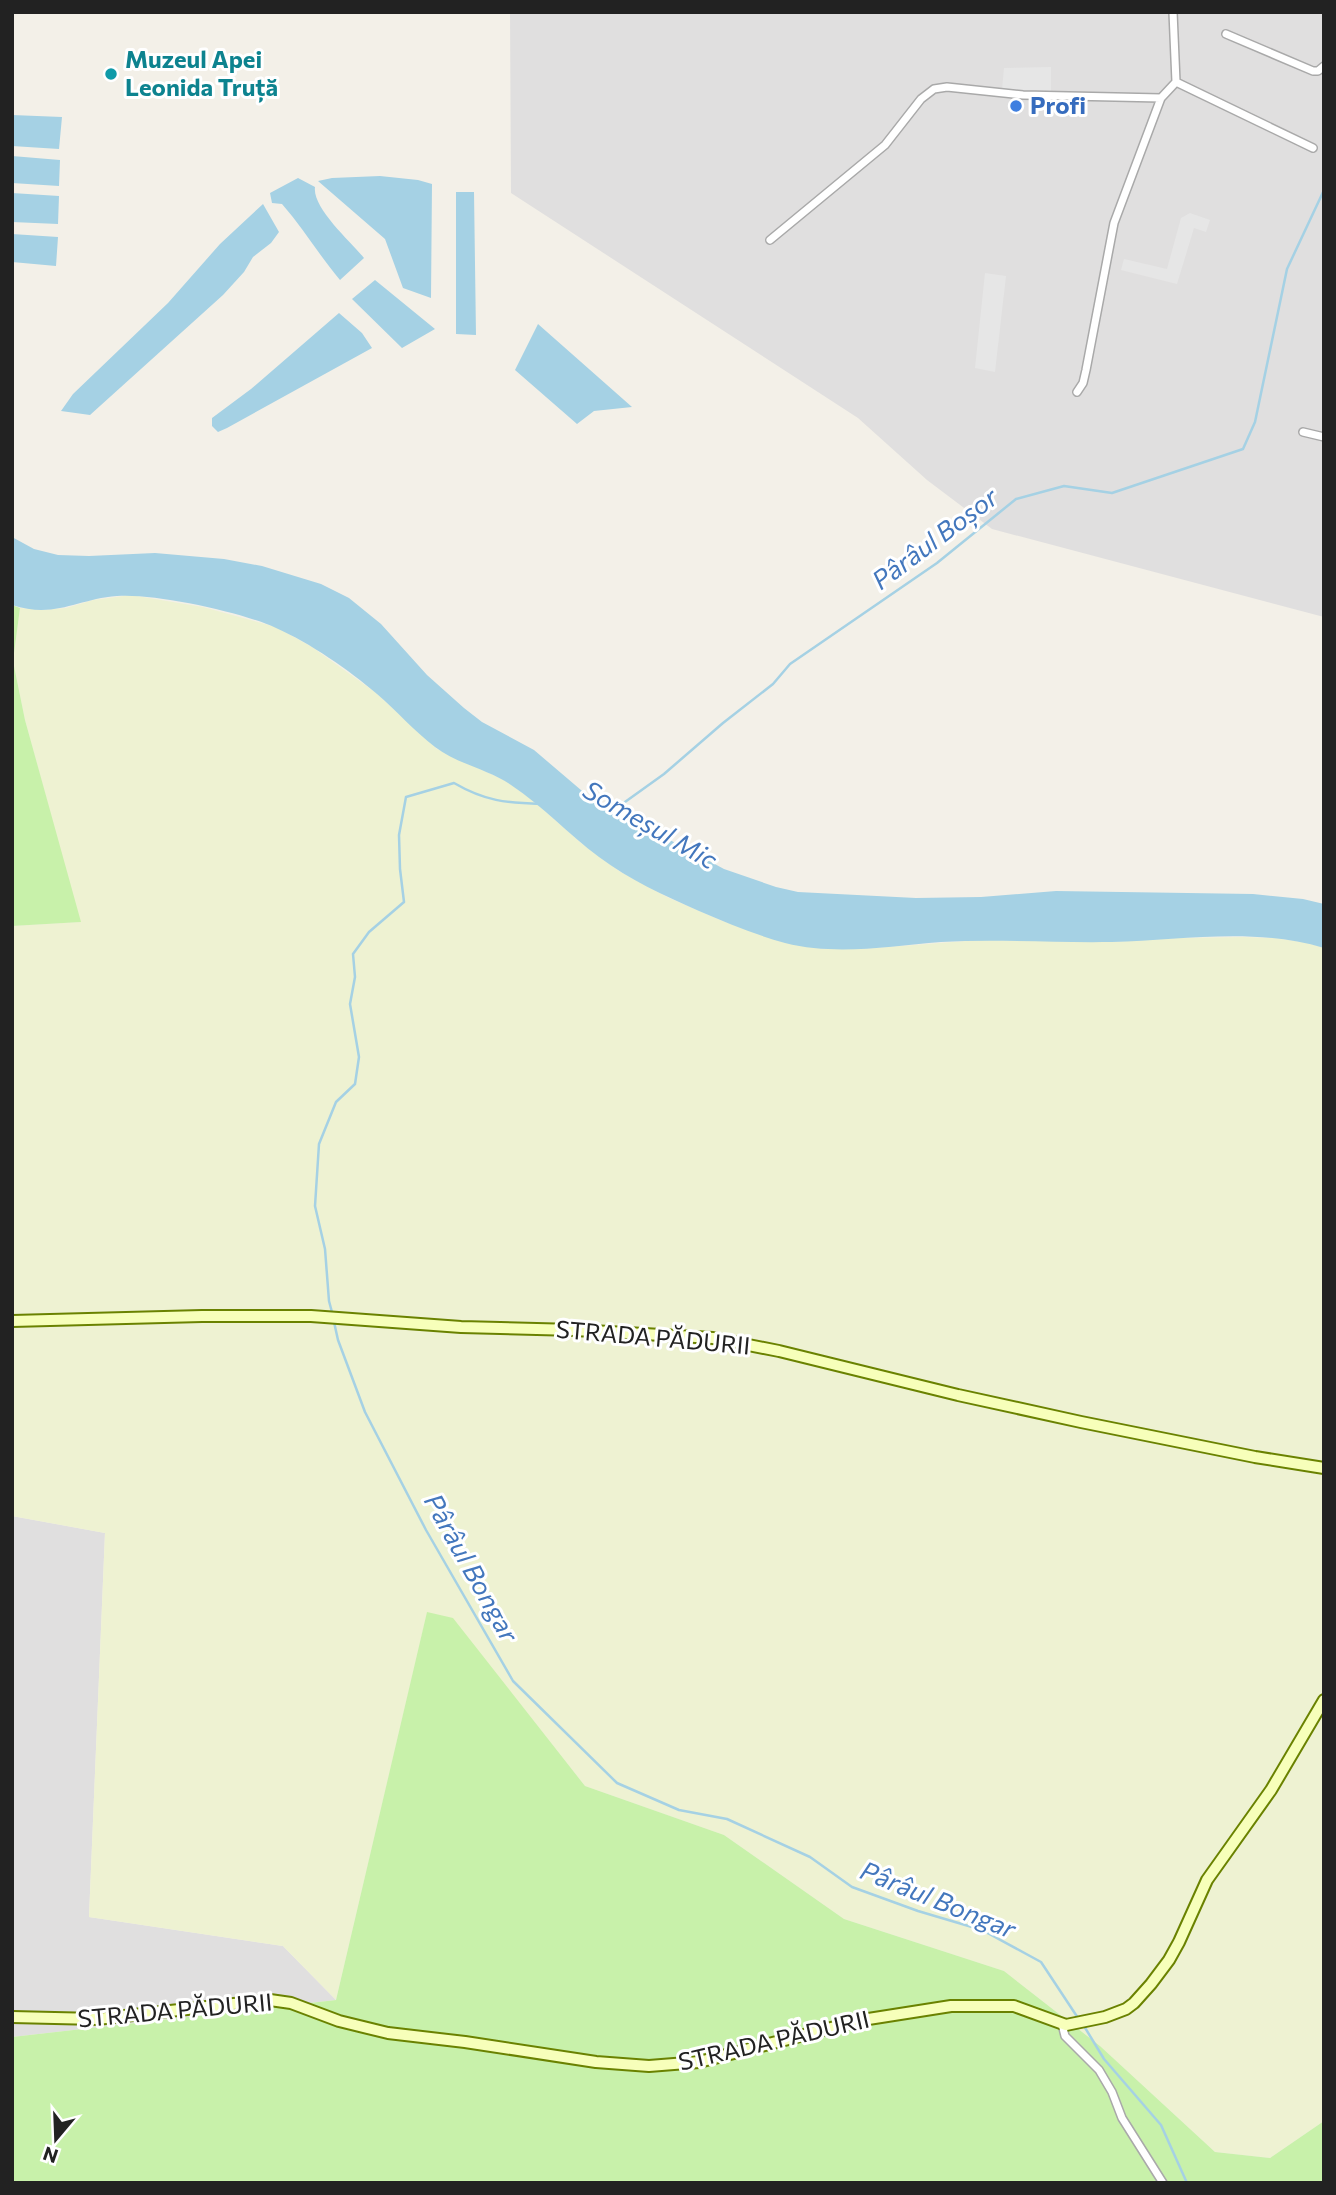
<svg xmlns="http://www.w3.org/2000/svg" width="1336" height="2195" font-family="Commissioner,sans-serif">
<style>
.residential{fill:#e0dfdf}
.farmland{fill:#eef2d2}
.grass{fill:#c8f1aa}
.parking{fill:#e6e6e6}
.water{fill:#a5d1e4}
.lines{fill:none;stroke-linecap:round;stroke-linejoin:round}
.stream{stroke:#a5d1e4;stroke-width:2.5}
.street-casing{stroke:#a9a9a9;stroke-width:10}
.secondary-casing{stroke:#6a8200;stroke-width:14}
.street{stroke:#fff;stroke-width:7}
.secondary{stroke:#f7ffba;stroke-width:10}
.culture-dot{fill:#0f9aa8;stroke:#fff;stroke-width:2.5}
.shop-dot{fill:#3f7fe0;stroke:#fff;stroke-width:2.5}
.labels{text-anchor:middle;stroke-width:6;stroke-linejoin:round;paint-order:stroke}
.culture-label{font-size:24px;font-weight:bold;fill:#0d838f;stroke:#fff;text-anchor:start}
.shop-label{font-size:24px;font-weight:bold;fill:#366cbe;stroke:#fff;text-anchor:start}
.street-label{font-size:24px;fill:#222;stroke:#fff}
.water-label{font-size:26px;font-style:italic;fill:#4377bd;stroke:#fff}
</style>
<rect width="100%" height="100%" fill="#f3f0e8"/>
<path class="residential" d="M510,12H1324V617L992,529L927,480L858,418L511,193Z
M12,1516L105,1533L89,1917L283,1946L336,2000L12,2037Z"/>
<path class="farmland" d="M131,595L203,607L276,627L312,647L375,692L437,749L506,781L535,802L581,843L619,871L667,897L720,920L782,942L824,949H861L979,940L1112,942L1178,938L1243,937L1275,938L1308,943L1324,948V2121L1270,2158L1215,2152L1100,2046L1004,1971L844,1919L724,1835L585,1786L453,1619L427,1613L336,2000L283,1946L89,1917L105,1533L12,1516V926L80,922L25,720L13,661L20,608L43,610L66,608L93,600Z"/>
<path class="grass" d="M12,605L20,608L13,661L25,720L81,922L12,926Z
M427,1612L453,1618L585,1786L724,1835L844,1919L1004,1971L1100,2046L1215,2152L1270,2158L1324,2121V2183H12V2037L336,2000Z"/>
<path class="parking" d="M1051,67V91L1002,90L1004,68Z
M1190,213L1210,220L1206,232L1194,228L1177,284L1121,270L1124,259L1167,269L1181,218Z
M985,273L1006,276L995,372L975,368Z"/>
<path class="water" d="M12,115L62,117L59,149L12,146Z
M12,156L60,160L59,186L12,183Z
M380,176L418,180L432,184L431,298L403,288L385,239L318,181L332,178Z
M298,178L315,187C312,208 351,242 364,258L340,280C319,255 303,228 282,204L272,203L270,193Z
M456,192H474L476,335L456,334Z
M12,193L59,196L58,224L12,222Z
M263,204L279,232L271,243L253,257L244,272L223,295L90,415L61,411L73,394L168,303L220,244Z
M12,234L58,237L56,266L12,262Z
M375,280L435,329L402,348L352,299Z
M339,313L362,333L372,348L227,428L218,432L212,426V418L251,389Z
M538,324L632,407L594,411L577,424L515,370Z
M12,537L34,549L58,555L89,556L155,553L224,559L262,566L321,584L349,598L381,624L427,675L464,708L482,722L534,750L588,796L724,869L776,887L798,892L916,898L981,897L1056,891L1253,894L1303,899L1324,904V948C1256,927 1181,940 1112,942C1055,943 998,939 941,942C889,946 837,956 785,943C756,935 727,923 699,911C663,895 630,880 599,857C568,834 543,806 511,785C488,769 457,764 435,747C414,731 397,711 377,694C349,670 310,643 276,628C242,612 154,593 117,596C77,599 55,619 12,605Z"/>
<g class="lines">
<path class="stream" d="M611,812L664,774L723,723L773,684L790,664L937,563L1016,499L1064,486L1112,493L1243,449L1255,422L1287,269L1324,190
M333,1316L329,1301L325,1249L315,1206L319,1144L336,1102L355,1084L359,1057L350,1004L355,977L353,954L369,932L404,902L400,869L399,835L406,797L454,783C485,801 506,803 541,804
M334,1322L338,1340L365,1412L426,1530L513,1681L617,1783L679,1810L727,1819L810,1857L852,1887L918,1911L982,1930L1041,1962L1078,2018
M1084,2026L1104,2059L1161,2125L1187,2183"/>
<g class="street-casing">
<path id="street" d="M1226,34L1313,71H1318L1324,66
M1176,82L1313,148
M770,240L885,145L921,99L934,89L947,87L1023,95L1161,98
M1077,392L1083,383L1086,370L1114,223L1161,98L1176,82L1173,12
M1303,432L1324,437
M1062,2024L1065,2036L1099,2070L1112,2092L1122,2118L1163,2183"/>
</g>
<g class="secondary-casing">
<path id="secondary" d="M12,1321L202,1316H311L461,1327L575,1330L713,1338L779,1351L958,1395L1081,1422L1255,1457L1324,1468
M12,2017L97,2019L270,2000L291,2003L339,2021L388,2033L465,2042L596,2062L649,2066L699,2062L862,2020L951,2006H1014L1066,2025L1105,2017L1126,2009L1134,2003L1151,1984L1169,1960L1179,1942L1207,1880L1271,1790L1324,1700"/>
</g>
<use href="#street" class="street"/>
<use href="#secondary" class="secondary"/>
</g>
<circle class="culture-dot" cx="111" cy="74" r="7"/>
<circle class="shop-dot" cx="1016" cy="106" r="7"/>
<g class="labels">
<g class="culture-label">
<text x="125" y="68">Muzeul Apei<tspan x="125" dy="28">Leonida Truță</tspan></text>
</g>
<g class="shop-label">
<text x="1030" y="114">Profi</text>
</g>
<g class="street-label">
<text transform="translate(653 1338) rotate(5)" y="8">STRADA PĂDURII</text>
<text transform="translate(175 2011) rotate(-5)" y="8">STRADA PĂDURII</text>
<text transform="translate(774 2041) rotate(-13)" y="8">STRADA PĂDURII</text>
</g>
<g class="water-label">
<text transform="translate(935 539) rotate(-37)" y="9">Pârâul Boșor</text>
<text transform="translate(650 825) rotate(30)" y="9">Someșul Mic</text>
<text transform="translate(471 1568) rotate(61)" y="9">Pârâul Bongar</text>
<text transform="translate(938 1900) rotate(22)" y="9">Pârâul Bongar</text>
</g>
</g>
<rect width="1336" height="2195" fill="none" stroke="#222222" stroke-width="28"/>
<g transform="translate(56 2139) rotate(199)" stroke="#ffffff" stroke-width="5" paint-order="stroke">
<path d="M0-5L12 26L0 18L-12 26Z" fill="#222222"/>
<text y="-10" font-size="19" font-weight="bold" text-anchor="middle" fill="#222222">N</text>
</g>
</svg>
